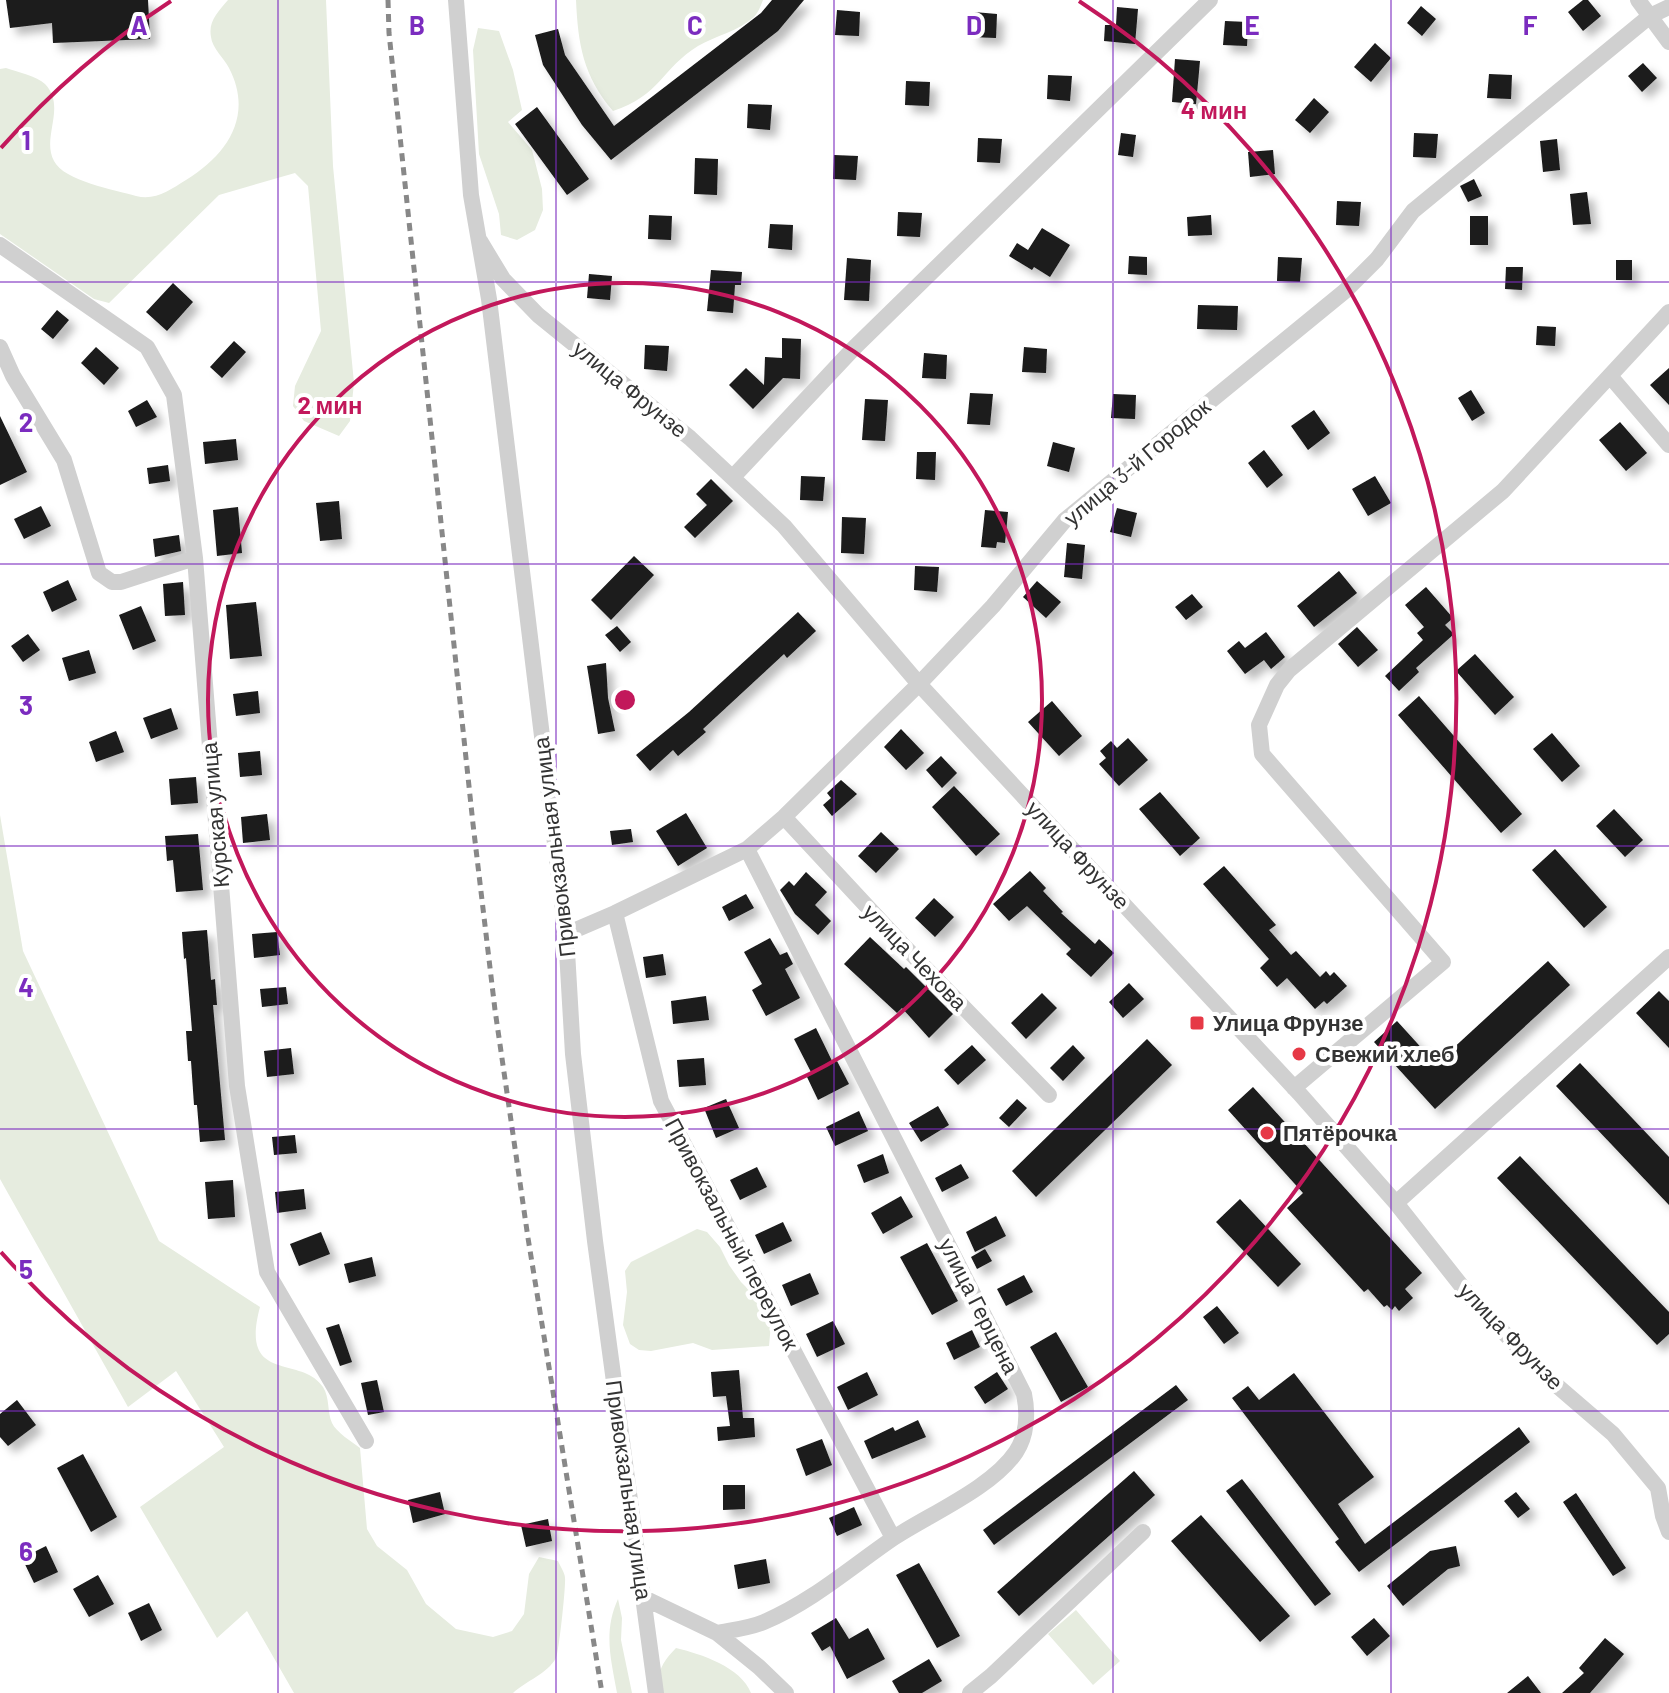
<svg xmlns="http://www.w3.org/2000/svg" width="1669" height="1693" font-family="Barlow,sans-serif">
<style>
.green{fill:#e6ecdf}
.building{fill:#1a1a1a;filter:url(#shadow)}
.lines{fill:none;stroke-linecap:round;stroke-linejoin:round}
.street{stroke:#d0d0d0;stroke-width:16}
.rail{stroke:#888;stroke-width:5;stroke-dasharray:8 6;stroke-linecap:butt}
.grid{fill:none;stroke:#7b2cbf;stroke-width:2;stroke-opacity:0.55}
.ring{fill:none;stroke:#c2185b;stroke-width:4}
.poi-dot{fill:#e63946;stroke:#fff;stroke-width:3}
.labels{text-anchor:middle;stroke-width:8;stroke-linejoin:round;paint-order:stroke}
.street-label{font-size:22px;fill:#333;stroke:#fff}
.poi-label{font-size:22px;font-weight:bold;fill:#333;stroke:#fff;text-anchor:start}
.grid-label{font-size:26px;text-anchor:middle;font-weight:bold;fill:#7b2cbf;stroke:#fff;stroke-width:8;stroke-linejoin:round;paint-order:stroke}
.centre{fill:#c2185b;stroke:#fff;stroke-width:4}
.ring-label{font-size:24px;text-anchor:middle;font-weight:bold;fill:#c2185b;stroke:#fff;stroke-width:8;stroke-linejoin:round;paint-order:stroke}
</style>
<defs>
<filter id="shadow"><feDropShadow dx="7" dy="7" stdDeviation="4" flood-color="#0004"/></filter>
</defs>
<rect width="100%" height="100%" fill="#fff"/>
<path class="green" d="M228,0H326L333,166L354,383L350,421L339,436L304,421L293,406L295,386L321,331L308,186L295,173L219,195L109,303L94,299L0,234V69L6,68C17,72 37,76 45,84C67,107 41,137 54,161C64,181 115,190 136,196C155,201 170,190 186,180C227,155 254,116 229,68C224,58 212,48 211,37C208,21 218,12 228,0Z
M576,0H763C761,5 758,13 754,17C739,31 715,36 698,46C662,68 660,96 613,111C583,76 578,44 576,0Z
M478,28L499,31L513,70L522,110L508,122L532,150L542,189L543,210L535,230L517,240L501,235L499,214L479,154L473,50Z
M0,815L23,951L159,1241L260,1307C239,1385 301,1354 323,1387C330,1398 327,1412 332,1423C336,1432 352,1442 360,1448L367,1529L377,1546L407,1570L426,1604L456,1629L493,1637L512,1631L524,1614L529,1574L539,1557L558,1561C560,1566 565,1573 565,1578C566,1585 559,1652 556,1658C547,1674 526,1681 513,1693H294L247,1611L217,1638L140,1507L224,1447L176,1371L128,1407L0,1179Z
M697,1229L707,1232L720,1247L729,1265L741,1282L756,1297L771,1324L769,1346L712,1350L693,1343L651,1351L639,1350L630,1344L623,1325L627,1292L625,1271L631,1262Z
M618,1599L622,1618L621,1640L632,1693H617C611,1659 603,1632 618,1599Z
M1076,1610L1120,1661L1093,1685L1048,1634Z
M676,1648C701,1654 741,1667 751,1693H660C655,1674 663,1661 676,1648Z"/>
<path class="building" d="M6,0H148L150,39L53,43L52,23L10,28Z
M772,0H804L778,31L611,160L582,125L543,65L535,35L558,29L565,55L614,126L761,13Z
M1583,0H1588L1601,16L1583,31L1568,12Z
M1421,6L1436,19L1422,36L1407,23Z
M1117,7L1138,9L1135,44L1104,41L1105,25H1116Z
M837,10L860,12L859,36L835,35Z
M974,12L997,14L996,38L972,37Z
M1225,21L1248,22L1247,46L1223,45Z
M1375,43L1391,58L1371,82L1354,67Z
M1175,59L1200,61L1196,104L1172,102Z
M1643,63L1657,78L1642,92L1628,76Z
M1489,74L1512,75L1511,99L1487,98Z
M1048,75L1072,76L1070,101L1047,99Z
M906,81L930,82L929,106L905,105Z
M1314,98L1329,112L1310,133L1295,120Z
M748,104L772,105L770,130L747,128Z
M537,107L589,179L567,195L515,124Z
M1121,133L1136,135L1133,157L1118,155Z
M1414,133L1438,134L1436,158L1413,157Z
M978,138L1002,139L1000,163L977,162Z
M1557,139L1560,170L1543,172L1540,141Z
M1273,150L1275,174L1250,177L1248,152Z
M834,155L858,156L856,180L833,179Z
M695,158L718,159L717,195L694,194Z
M1474,179L1482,196L1468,202L1460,186Z
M1587,192L1591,224L1573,225L1570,194Z
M1337,201L1361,202L1359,226L1336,225Z
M898,212L922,213L920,237L897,236Z
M649,215L672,216L671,240L648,239Z
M1211,215L1212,235L1188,236L1187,217Z
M1470,216H1488V245H1470Z
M770,224L793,225L792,250L768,248Z
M1042,228L1070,245L1050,277L1034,267L1032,270L1009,256L1017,243L1028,250Z
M1129,256L1147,257V275L1128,274Z
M1278,257L1302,258L1300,282L1277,281Z
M847,258L871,260L869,301L844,300Z
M1616,260H1632V280H1616Z
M1506,267H1523L1522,290L1505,289Z
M711,270L742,272L741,285H735L733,313L707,311Z
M589,274L612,276L610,300L587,298Z
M173,283L193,302L167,331L146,312Z
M1198,305L1238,306L1237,330L1197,329Z
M57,310L69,320L53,339L41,329Z
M1537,326L1556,327L1555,346L1536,345Z
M782,338L801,339L800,379L783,378L753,409L729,385L746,368L764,385L765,357L782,358Z
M234,341L246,352L222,378L210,367Z
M645,345L669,346L667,371L644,369Z
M96,347L119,368L104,385L81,363Z
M1024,347L1047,349L1046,373L1022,372Z
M924,353L947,355L946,379L922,378Z
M1669,368V405L1650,385Z
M1471,390L1485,413L1472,421L1458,398Z
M970,393L993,394L990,425L967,424Z
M1113,394L1136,395L1135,419L1111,418Z
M865,399L888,400L885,441L862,440Z
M147,400L157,417L136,427L128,411Z
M1314,410L1330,433L1308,450L1291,426Z
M0,416L27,472L0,485Z
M1620,422L1647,453L1626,471L1599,440Z
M236,439L238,460L205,464L203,442Z
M1053,442L1075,448L1069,472L1047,466Z
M1264,450L1283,475L1267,488L1248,463Z
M917,452H936L935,480L916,479Z
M168,465L170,481L149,484L147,468Z
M801,476L825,477L823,501L800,500Z
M1375,476L1391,503L1368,516L1352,489Z
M711,479L733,501L695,538L684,527L707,505L696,494Z
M339,501L342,539L320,541L316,503Z
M41,506L51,526L24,539L14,519Z
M238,507L242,553L217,556L213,510Z
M1117,508L1137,513L1131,537L1110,532Z
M985,510L1008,512L1005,543L997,542L996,548L981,547Z
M842,517L866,518L864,554L841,553Z
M179,535L181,551L155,557L153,539Z
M1067,543L1085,545L1082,579L1064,577Z
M634,556L654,575L611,620L591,600Z
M915,566L939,567L937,592L914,590Z
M1339,571L1357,593L1314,627L1297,606Z
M68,580L77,600L52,612L43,592Z
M1037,581L1061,602L1046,618L1023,597Z
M183,582L185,615L165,616L163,584Z
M1426,587L1453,618L1445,625L1454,634L1416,668L1419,672L1399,691L1385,676L1423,640L1417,633L1424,627L1405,605Z
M1192,594L1203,607L1186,620L1175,607Z
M256,602L262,656L230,659L226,605Z
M141,606L156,641L133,650L119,615Z
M798,612L816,631L787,658L784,654L703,729L706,732L678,756L673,750L650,771L636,755L689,712Z
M617,626L631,642L620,652L605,635Z
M1357,627L1378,650L1358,667L1338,644Z
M1266,632L1285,657L1271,669L1264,660L1245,674L1227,651L1239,641L1245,648Z
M28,634L40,650L23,662L11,646Z
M89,650L96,673L69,681L62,658Z
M1475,654L1514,697L1495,715L1456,671Z
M606,663L608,698L615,731L598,734L587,666Z
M258,691L260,713L236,716L233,694Z
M1419,696L1522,814L1501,833L1398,715Z
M1052,701L1082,736L1059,756L1028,722Z
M171,708L178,729L151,739L143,718Z
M901,729L924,753L906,770L884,747Z
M116,731L124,752L96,762L89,742Z
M1552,733L1580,766L1562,782L1533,749Z
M1128,738L1148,760L1119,786L1099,764L1106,758L1100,751L1111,741L1117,748Z
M260,751L262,775L240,777L238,753Z
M941,756L957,773L942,788L926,770Z
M196,777L198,803L171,805L169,779Z
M841,780L857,794L832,816L823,805L831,798L827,793Z
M954,786L1000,834L976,856L932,807Z
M1160,792L1200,838L1180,856L1139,809Z
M1614,809L1643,840L1625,857L1596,826Z
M686,813L707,848L678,866L656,831Z
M267,814L270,840L243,843L241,817Z
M631,829L633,842L612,845L610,831Z
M881,832L899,849L876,873L858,856Z
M198,834L203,890L176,892L173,860L167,861L165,836Z
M1555,849L1607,907L1584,928L1532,870Z
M1224,866L1276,925L1269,930L1291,955L1296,951L1320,977L1326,971L1330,976L1334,972L1347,986L1327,1004L1324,1001L1315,1009L1287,978L1277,987L1260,968L1269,959L1203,884Z
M1030,871L1046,888L1043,891L1063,912L1061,913L1095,944L1099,939L1114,953L1091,977L1066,954L1071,949L1027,906L1009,921L993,904Z
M806,872L827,892L815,905L831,921L818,935L795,914L780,890L789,881L794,886Z
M746,894L754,908L729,921L722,907Z
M934,898L954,917L935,937L915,918Z
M207,930L211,980L215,979L217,1005H213L225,1140L200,1142L197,1105H194L191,1061H188L186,1031H192L186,958L184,959L182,932Z
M277,932L280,955L254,958L252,934Z
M870,937L904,969L906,967L953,1014L929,1038L902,1008L897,1013L844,964Z
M770,938L780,955L787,952L793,964L785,969L800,998L766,1016L752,990L762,984L744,952Z
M663,954L666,975L646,978L643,957Z
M1548,961L1570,985L1435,1109L1374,1042L1397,1021L1436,1064Z
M1129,983L1144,999L1123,1018L1109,1002Z
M286,987L288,1004L262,1007L260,989Z
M1659,991L1669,1001V1048L1636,1013Z
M1042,993L1057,1008L1026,1039L1011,1023Z
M706,996L709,1020L673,1024L671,1001Z
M816,1028L833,1063L837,1061L849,1084L818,1100L807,1077L812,1074L794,1039Z
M1147,1039L1172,1065L1036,1197L1012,1171Z
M972,1045L986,1060L958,1085L944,1070Z
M1073,1045L1085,1058L1063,1081L1050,1068Z
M291,1048L294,1074L267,1077L264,1051Z
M704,1058L706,1085L679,1087L677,1060Z
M1580,1063L1669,1157V1205L1556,1086Z
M1253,1087L1422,1273L1405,1289L1413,1298L1399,1311L1395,1306L1392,1310L1387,1305L1384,1307L1368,1289L1364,1292L1287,1208L1303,1193L1228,1110Z
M726,1099L739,1128L716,1138L704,1108Z
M1017,1099L1027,1108L1009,1127L999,1118Z
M938,1106L949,1125L921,1142L909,1123Z
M859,1111L868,1131L835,1146L826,1127Z
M295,1135L297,1153L274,1155L272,1137Z
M883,1154L889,1173L864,1183L857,1165Z
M1520,1156L1669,1312V1334L1657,1345L1497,1178Z
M961,1164L969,1178L942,1192L935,1178Z
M757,1167L767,1187L740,1200L730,1180Z
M233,1180L235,1217L208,1219L205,1182Z
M304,1189L306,1209L277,1213L275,1192Z
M901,1196L913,1217L883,1234L871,1213Z
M1240,1199L1301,1264L1278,1287L1216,1222Z
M996,1216L1006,1236L975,1252L966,1232Z
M783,1222L792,1241L764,1254L755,1235Z
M321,1232L330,1254L299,1266L290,1244Z
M927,1243L958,1301L932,1315L900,1257Z
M985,1249L992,1261L977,1269L971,1257Z
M372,1257L376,1276L349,1283L344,1264Z
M810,1273L819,1294L791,1306L782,1285Z
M1024,1275L1033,1292L1006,1306L997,1289Z
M1217,1306L1239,1333L1224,1344L1203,1317Z
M833,1321L845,1344L817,1357L806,1334Z
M339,1324L352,1362L340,1366L326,1328Z
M972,1330L980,1347L954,1360L946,1343Z
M1056,1332L1088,1387L1061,1402L1030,1347Z
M739,1370L743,1418H754L755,1437L718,1441L717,1427L730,1426L726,1396L713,1397L711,1372Z
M867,1372L878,1395L848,1410L837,1387Z
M997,1372L1008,1389L985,1404L974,1387Z
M1294,1373L1374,1477L1338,1504L1365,1544L1519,1427L1530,1442L1359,1572L1335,1542L1339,1539L1232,1398L1248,1386L1259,1400Z
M377,1380L384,1412L368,1415L361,1383Z
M1176,1385L1188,1400L994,1545L983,1530Z
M17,1400L36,1425L8,1446L0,1437V1414Z
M918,1420L926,1437L872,1459L864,1441L893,1427L895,1431Z
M822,1439L832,1465L806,1476L796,1449Z
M83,1454L117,1517L91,1532L57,1468Z
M1134,1471L1155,1495L1019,1616L997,1592Z
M1242,1479L1331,1594L1315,1606L1226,1491Z
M723,1485H745V1509L723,1510Z
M440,1492L445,1514L413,1523L408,1500Z
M1516,1492L1530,1509L1518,1518L1504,1501Z
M1576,1493L1626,1568L1613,1576L1563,1502Z
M854,1507L862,1525L837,1536L829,1518Z
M1201,1515L1290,1616L1260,1642L1171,1541Z
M548,1519L552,1541L526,1547L521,1525Z
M46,1546L58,1572L34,1583L22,1558Z
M1456,1546L1460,1566L1448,1569L1403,1606L1387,1586L1430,1551Z
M766,1559L770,1583L738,1589L734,1565Z
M919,1563L960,1636L937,1648L896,1575Z
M98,1575L114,1604L89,1617L73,1589Z
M149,1603L162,1630L141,1641L128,1613Z
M836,1618L849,1639L868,1628L885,1659L847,1679L830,1646L822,1651L811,1633Z
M1374,1618L1390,1636L1367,1656L1351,1637Z
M1605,1638L1624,1654L1590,1693H1562L1584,1673L1579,1668Z
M929,1659L942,1681L922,1693H899L892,1681Z
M1528,1676L1541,1693H1507Z"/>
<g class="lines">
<path class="street" d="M456,0L471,195L489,299L566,934L573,1054L595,1241L656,1693
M1638,0L1669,42
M480,241L503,279L538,315L690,438L784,526L919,684L1299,1093L1396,1203L1475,1303L1548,1378L1613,1434L1658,1488L1663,1516L1669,1532
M0,245L147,347L174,395L195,558L237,1086L267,1272L366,1441
M0,347L13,376L64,460L99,573L112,582H121L195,558
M1610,376L1669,445
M733,477L854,348L1210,0
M784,817L901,943L1049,1095
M615,913L661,1101L893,1538
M566,934L615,913L747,849L784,817L919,684L993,606L1065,520L1345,291L1377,259L1413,211L1650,16L1669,7
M1294,1088L1443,962L1262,754L1259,725L1277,685L1289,670L1503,491L1669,312
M1396,1203L1669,957
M644,1598L717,1633L759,1667L786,1693
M717,1633C732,1630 750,1628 764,1622C811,1602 850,1568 892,1539C928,1515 992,1488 1016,1452C1027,1435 1028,1413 1024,1394L747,849
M970,1693L991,1676L1143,1532"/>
<path class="rail" d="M388,0L389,33L473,824L495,1010L528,1238L602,1693"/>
</g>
<path class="grid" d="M278,0V1693M556,0V1693M834,0V1693M1113,0V1693M1391,0V1693M0,282H1669M0,564H1669M0,846H1669M0,1129H1669M0,1411H1669"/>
<g class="ring">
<circle cx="625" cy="700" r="417"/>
<path d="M1 148A833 833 0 0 1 171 1M1079 1A833 833 0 1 1 1 1252"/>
</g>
<g class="poi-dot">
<rect x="1189" y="1015" width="16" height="16" rx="4"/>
<circle cx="1299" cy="1054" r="8"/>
<circle cx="1267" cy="1133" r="8"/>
</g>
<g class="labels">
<g class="street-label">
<text transform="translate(630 389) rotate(39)" y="8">улица Фрунзе</text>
<text transform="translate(1137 462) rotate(-40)" y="8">улица 3-й Городок</text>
<text transform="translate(215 815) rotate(-95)" y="8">Курская улица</text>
<text transform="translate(554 847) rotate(-97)" y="8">Привокзальная улица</text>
<text transform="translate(1078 855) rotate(47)" y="8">улица Фрунзе</text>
<text transform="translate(915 957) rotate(46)" y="8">улица Чехова</text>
<text transform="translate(732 1234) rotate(62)" y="8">Привокзальный переулок</text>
<text transform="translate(979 1306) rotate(63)" y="8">улица Герцена</text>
<text transform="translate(1511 1336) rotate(46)" y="8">улица Фрунзе</text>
<text transform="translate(629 1490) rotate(82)" y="8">Привокзальная улица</text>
</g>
<g class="poi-label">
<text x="1213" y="1031">Улица Фрунзе</text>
<text x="1315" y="1062">Свежий хлеб</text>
<text x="1283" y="1141">Пятёрочка</text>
</g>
</g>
<g class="grid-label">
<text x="139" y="35">A</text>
<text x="417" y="35">B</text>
<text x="695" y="35">C</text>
<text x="974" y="35">D</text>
<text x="1252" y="35">E</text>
<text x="1530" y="35">F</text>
<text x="26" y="150">1</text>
<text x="26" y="432">2</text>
<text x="26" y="715">3</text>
<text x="26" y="997">4</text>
<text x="26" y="1279">5</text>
<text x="26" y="1561">6</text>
</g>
<circle cx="625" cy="700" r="12" class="centre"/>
<g class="ring-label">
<text x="1214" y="119">4 мин</text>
<text x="330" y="414">2 мин</text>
</g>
</svg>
